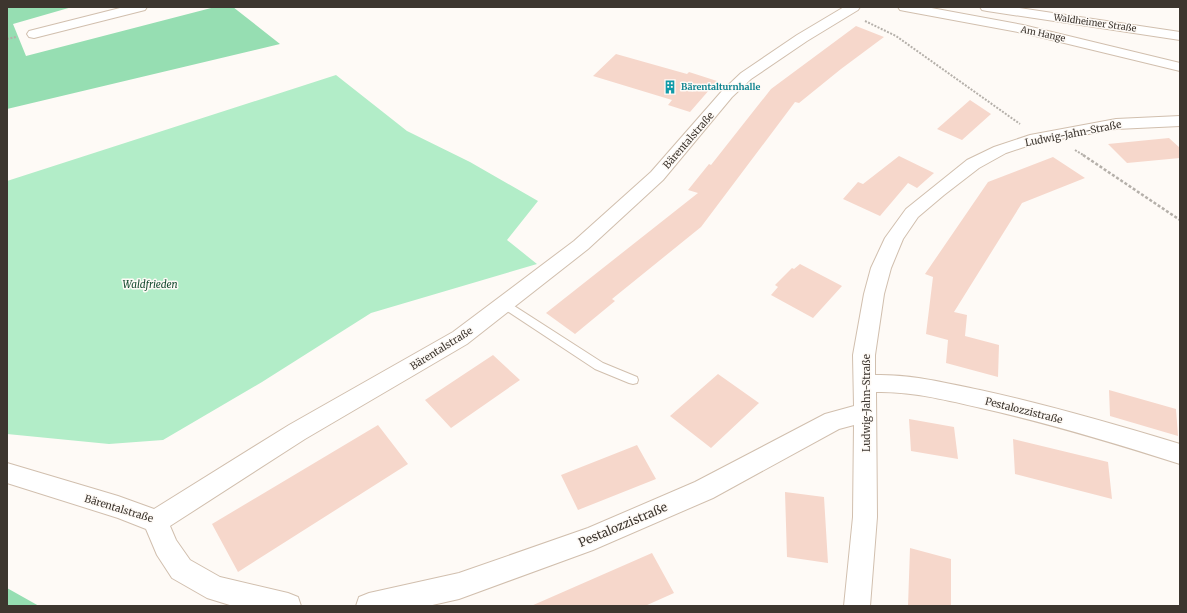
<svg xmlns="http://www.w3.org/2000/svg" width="1187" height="613" font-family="Merriweather,serif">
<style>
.green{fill:#b2edc8}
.forest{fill:#96deb2}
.building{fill:#f6d7cb}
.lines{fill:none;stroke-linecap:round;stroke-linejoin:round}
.lane-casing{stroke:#d1bfae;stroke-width:2}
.street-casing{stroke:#d1bfae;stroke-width:2}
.path-far1{stroke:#b5b0aa;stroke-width:2;stroke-dasharray:2 1.5;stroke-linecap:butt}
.path{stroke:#b5b0aa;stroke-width:2.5;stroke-dasharray:3 2;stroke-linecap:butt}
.lane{fill:#fff;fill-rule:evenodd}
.street{fill:#fff;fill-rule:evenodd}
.labels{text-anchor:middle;stroke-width:3;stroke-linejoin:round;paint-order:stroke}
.far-street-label{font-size:9px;fill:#3d362f;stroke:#fefaf6}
.far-culture-label{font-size:9px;font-weight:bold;fill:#0d838f;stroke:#fefaf6;text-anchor:start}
.street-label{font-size:10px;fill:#3d362f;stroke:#fefaf6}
.park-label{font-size:10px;font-style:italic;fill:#144b2f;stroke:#fefaf6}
.near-street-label{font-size:12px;fill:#3d362f;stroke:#fefaf6}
</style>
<rect width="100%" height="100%" fill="#fefaf6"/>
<path class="green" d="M336,75L407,131L470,162L538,201L507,240L537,264L371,313L262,382L163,440L109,444L7,434V181Z"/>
<path class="forest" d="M7,7H72L13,24L26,56L215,7H233L280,44L7,109Z
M7,588L39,606H7Z"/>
<path class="building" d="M856,26L884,37L841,69L799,103L795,102L701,227L612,299L615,301L575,334L546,313L698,193L688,190L709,164L711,165L771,89Z
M616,54L687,74L689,72L717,81L690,112L668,105L672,100L593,76Z
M970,100L991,114L962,140L937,129Z
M1169,138L1180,148V158L1127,163L1108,144Z
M899,156L934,173L917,188L908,183L880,216L843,199L858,182L863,184Z
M1053,157L1085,178L1022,203L954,312L967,315L965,336L999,345L998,377L946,363L948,340L926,334L933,277L925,274L988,182Z
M800,264L842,286L813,318L771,295L778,287L775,285L792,268L794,269Z
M493,355L520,380L451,428L425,400Z
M718,374L759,403L711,448L670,416Z
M1109,390L1176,409L1178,436L1110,416Z
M909,419L954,427L958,459L911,451Z
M378,425L408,464L238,572L212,524Z
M1013,439L1108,462L1112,499L1015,474Z
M637,445L656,479L578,510L561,475Z
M785,492L824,497L828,563L787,557Z
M910,548L951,559V606H908Z
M652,553L674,593L645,606H531Z"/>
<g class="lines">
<g class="lane-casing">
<path id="lane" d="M505,300L603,363L637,377L638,380L637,383L633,384L629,383L595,369L501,307L500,304L501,301Z"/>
</g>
<g class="street-casing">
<path id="street" d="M124,7H147L145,10L34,38L29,37L27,34L29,31Z
M844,7H860L858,10L807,41L751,79L732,97L663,180L588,249L467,344L305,439L170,526L176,540L190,560L220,577L288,593L298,597L301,606H233L207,598L172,578L157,555L146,529L118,518L7,483V463L118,496L154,509L289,425L453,332L574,241L651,172L722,91L741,73L797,35Z
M898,7H926L1023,25L1180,63V71L1023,33L905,11L900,10Z
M980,7H1013L1180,32V40L987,11L982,10Z
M1180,116V126L1116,129L1033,144L1006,153L979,168L944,195L918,217L903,239L891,268L884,294L875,355V375C911,374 946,383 980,390C1048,405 1114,424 1180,444V464C1114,443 1048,423 981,408C946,400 911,391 876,392L877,517L870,606H844L853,517L854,425L839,429L713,498L593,550L459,599L428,606H356L359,597L369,593L459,573L588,528L695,482L825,414L854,406L853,355L864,294L871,268L885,238L906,209L967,160L994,147L1030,135L1116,119Z"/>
</g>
<path class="path-far1" d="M865,21L896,36L1020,124
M7,39L16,37
M1075,150L1085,156"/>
<path class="path" d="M1083,155L1180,220"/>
<use href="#lane" class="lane"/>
<use href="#street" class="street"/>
</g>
<defs>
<g id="building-bare" transform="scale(1.08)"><path d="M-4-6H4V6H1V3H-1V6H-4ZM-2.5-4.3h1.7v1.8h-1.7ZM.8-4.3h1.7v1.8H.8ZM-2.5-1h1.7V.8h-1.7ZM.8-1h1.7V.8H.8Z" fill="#0f9aa8" stroke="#fefaf6" stroke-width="2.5" paint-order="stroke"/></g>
</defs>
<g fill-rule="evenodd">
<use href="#building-bare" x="670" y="87"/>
</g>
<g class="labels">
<g class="far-street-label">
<text transform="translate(1095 23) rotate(8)" y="3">Waldheimer Straße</text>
<text transform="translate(1043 34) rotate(12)" y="3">Am Hange</text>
</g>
<g class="far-culture-label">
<text x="681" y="90">Bärentalturnhalle</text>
</g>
<g class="street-label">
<text transform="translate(1073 133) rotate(-11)" y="4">Ludwig-Jahn-Straße</text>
<text transform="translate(688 140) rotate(-49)" y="4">Bärentalstraße</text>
<text transform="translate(441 348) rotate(-32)" y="4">Bärentalstraße</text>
<text transform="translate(866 403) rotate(-90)" y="4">Ludwig-Jahn-Straße</text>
<text transform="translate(1024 410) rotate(14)" y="4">Pestalozzistraße</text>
<text transform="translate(119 508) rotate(17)" y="4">Bärentalstraße</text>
</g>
<g class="park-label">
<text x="150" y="288">Waldfrieden</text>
</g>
<g class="near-street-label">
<text transform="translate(623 525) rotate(-23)" y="4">Pestalozzistraße</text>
</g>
</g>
<rect width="1187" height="613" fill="none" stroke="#3d362f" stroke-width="16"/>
</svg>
